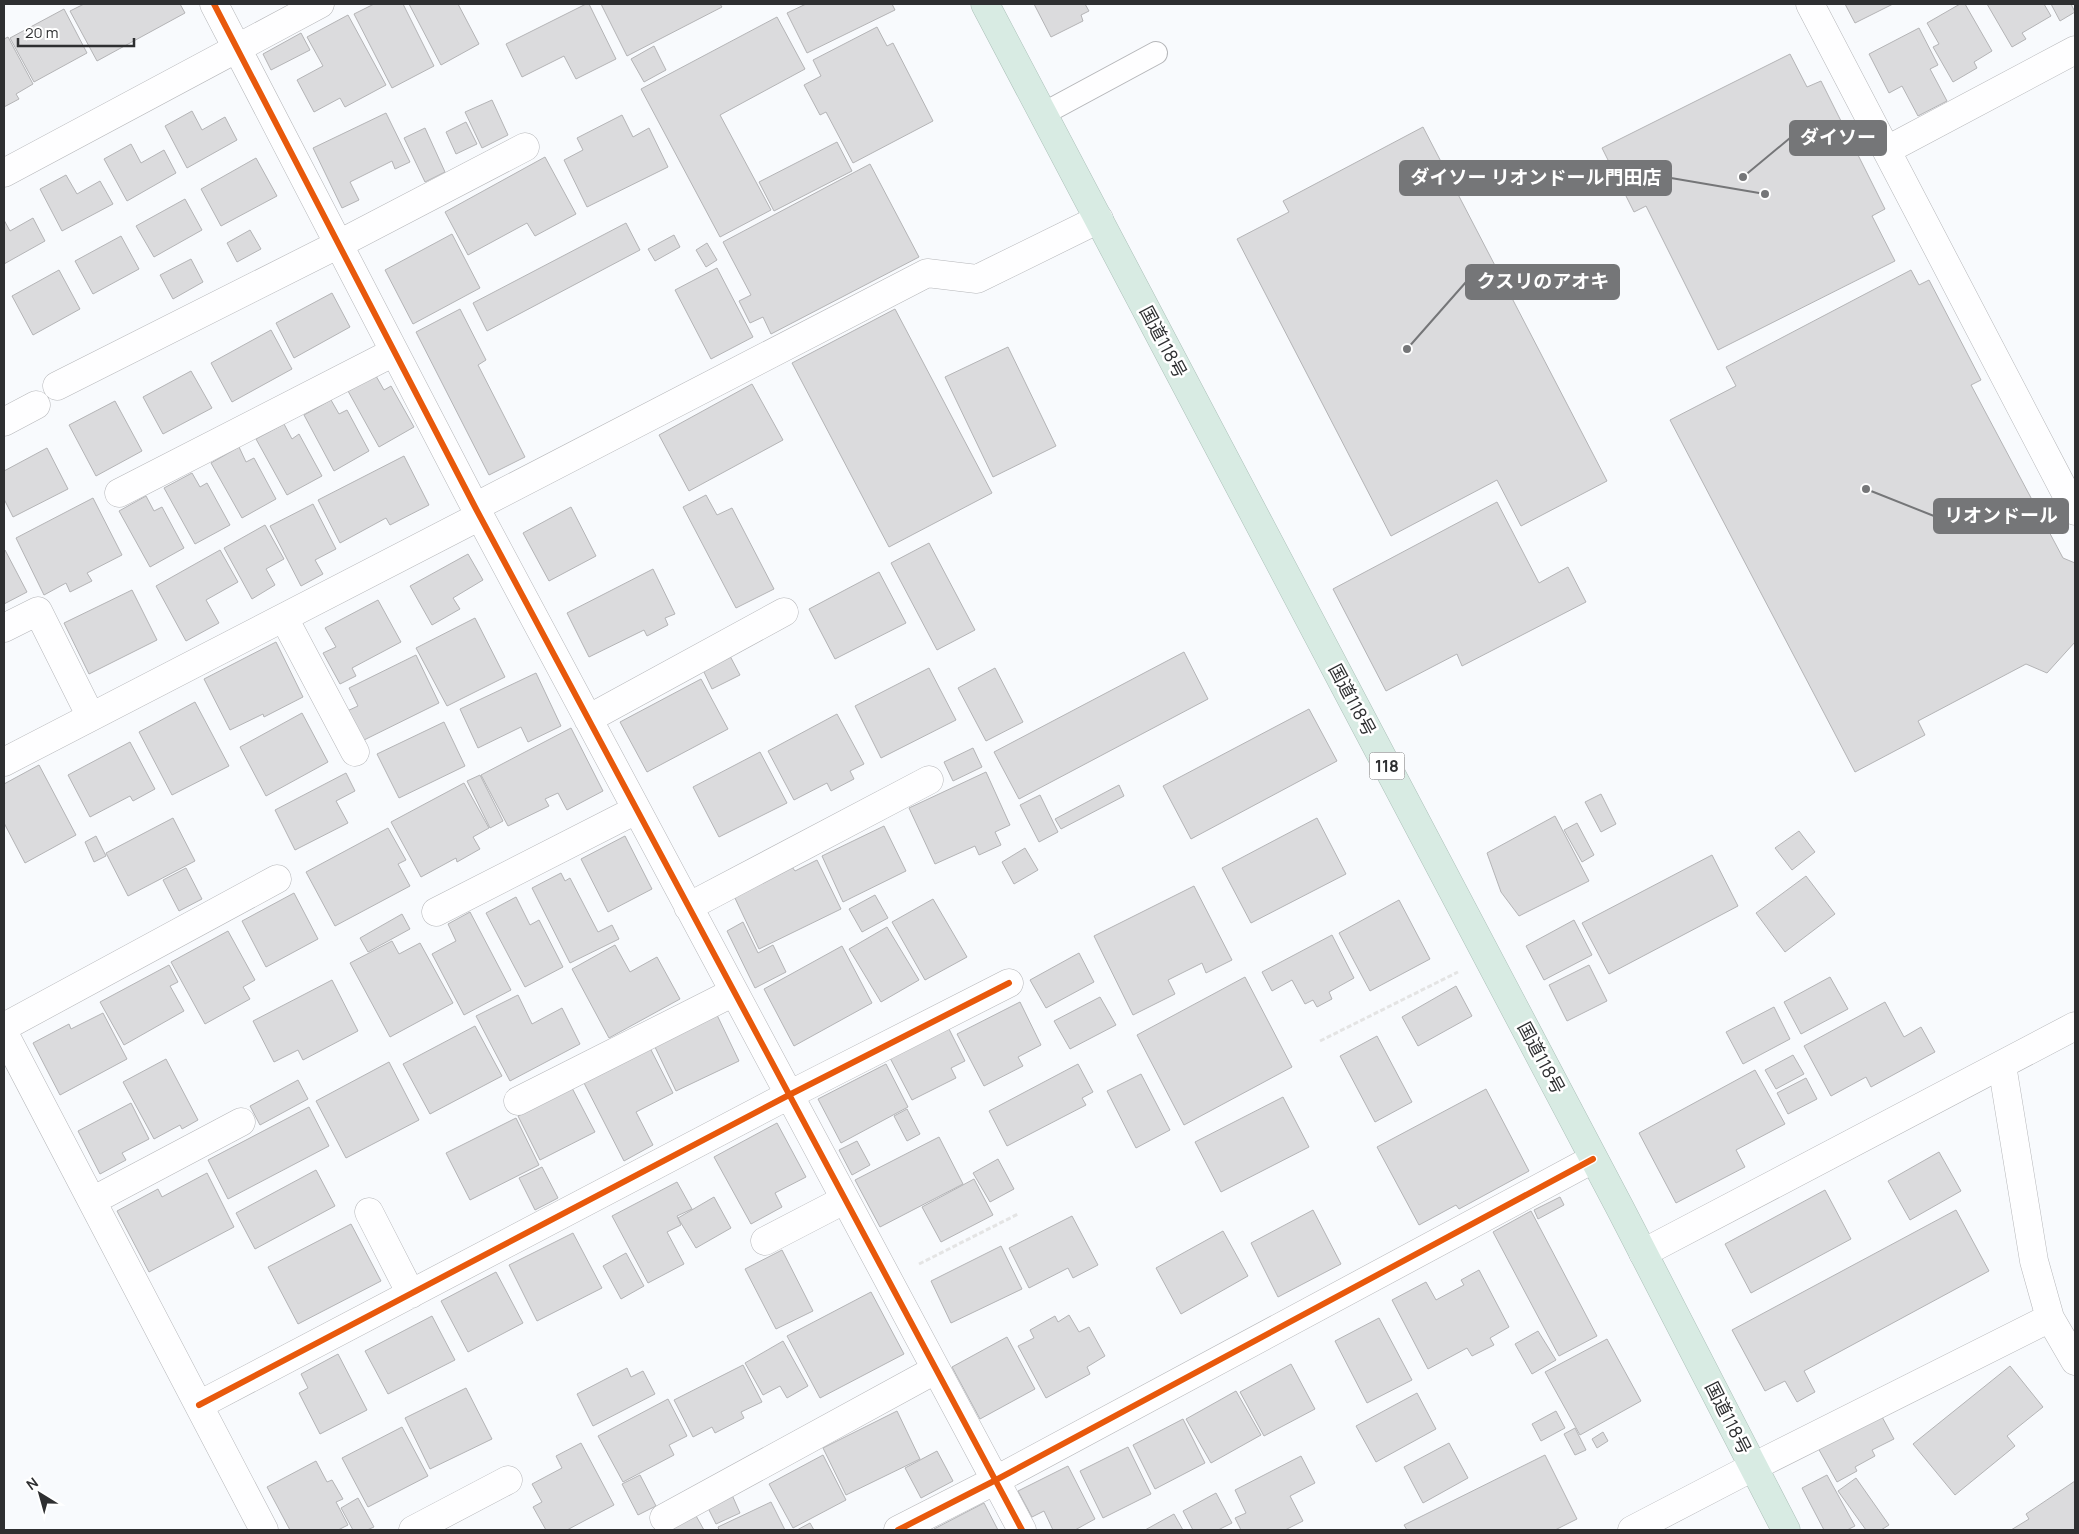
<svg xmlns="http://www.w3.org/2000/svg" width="2079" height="1534" font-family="Manrope,'Noto Sans JP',sans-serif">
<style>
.building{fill:#dbdbdd;stroke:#b4b4b6}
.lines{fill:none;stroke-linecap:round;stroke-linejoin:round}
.lane-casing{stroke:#b5b6b9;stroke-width:24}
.street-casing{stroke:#b5b6b9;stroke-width:29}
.secondary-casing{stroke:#b5b6b9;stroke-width:29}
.highway-casing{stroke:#acc0b9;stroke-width:29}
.path{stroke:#e4e4e4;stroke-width:3;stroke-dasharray:5 2.5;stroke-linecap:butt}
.lane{stroke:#fefeff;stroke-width:22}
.street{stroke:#fefeff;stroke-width:28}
.secondary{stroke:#fefeff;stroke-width:28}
.highway{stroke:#d8ebe3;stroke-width:28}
.cycleway-casing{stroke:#fff;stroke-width:9}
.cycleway{stroke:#e8590c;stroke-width:6}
.labels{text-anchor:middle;stroke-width:5;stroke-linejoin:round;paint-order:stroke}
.shield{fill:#fff;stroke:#6d6d6f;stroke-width:1}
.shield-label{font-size:16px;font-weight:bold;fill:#2e2f31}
.street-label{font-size:18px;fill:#2e2f31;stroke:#fff}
.leader{fill:none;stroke:#757678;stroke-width:2}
.callout-dot{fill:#757678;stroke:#fff;stroke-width:2}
.callout{fill:#757678;stroke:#757678;stroke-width:2}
.callout-label{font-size:19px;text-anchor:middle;font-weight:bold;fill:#fff}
</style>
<rect width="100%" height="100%" fill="#f8fafd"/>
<path class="building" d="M84,4H180L185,13L97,61L70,11Z
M374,4H403L434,66L392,88L354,14Z
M409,4H458L479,44L441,65Z
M586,4H589L616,59L576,79L564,56L522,77L506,44Z
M601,4H720L722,7L627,56Z
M806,4H892L895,10L807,53L787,13Z
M1034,4H1085L1089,11L1081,15L1083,21L1051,37Z
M1845,4H1893L1855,23Z
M1960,4H1965L1992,51L1974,62L1977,68L1953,82L1933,47L1939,44L1927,23Z
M1987,4H2044L2051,16L2022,33L2026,39L2012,47Z
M2051,4H2071L2075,12L2060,21Z
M64,9L87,53L34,82L10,38Z
M348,15L386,85L345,107L340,98L314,112L297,80L323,66L307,37Z
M777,17L805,69L720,115L771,210L720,237L641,89Z
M877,27L887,46L893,43L933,121L853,163L826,112L820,115L804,85L821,76L813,60Z
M1919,28L1938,65L1930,69L1947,101L1918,116L1902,86L1889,93L1869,54Z
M301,33L310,50L271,70L263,54Z
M8,37L33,84L16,94L19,99L4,107V39Z
M654,46L666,70L644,82L631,59Z
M1790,54L1807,87L1821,81L1885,209L1872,216L1895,261L1718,350L1646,206L1634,212L1602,148Z
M492,100L508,135L482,148L465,112Z
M192,111L202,130L225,117L237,140L187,168L165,126Z
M386,113L410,162L395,169L392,161L350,182L359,200L342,208L313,148Z
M622,115L633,137L649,128L668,167L587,207L564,160L583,150L577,138Z
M466,122L477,144L456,154L446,132Z
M1423,127L1607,481L1521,526L1497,480L1391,536L1237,239L1289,212L1283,201Z
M425,128L445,172L425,182L404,138Z
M837,142L852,171L774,211L759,182Z
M131,144L141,163L164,150L176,173L127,201L104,159Z
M545,157L576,214L535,236L527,223L468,255L445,212Z
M256,158L277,196L221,226L201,189Z
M870,164L919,257L771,334L763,317L750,323L739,301L751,295L723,242Z
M66,175L77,194L100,181L113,204L62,231L40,189Z
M185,199L202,230L154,257L136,226Z
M33,218L45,241L4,264V220L10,231Z
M626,223L640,250L487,331L473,303Z
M250,230L261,249L237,262L227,243Z
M452,234L480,288L413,324L385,270Z
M674,235L680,247L655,261L648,249Z
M121,236L139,269L93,294L75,261Z
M707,243L717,260L706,267L696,250Z
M191,259L203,282L173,299L160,275Z
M717,268L753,337L711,359L675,290Z
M59,270L80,309L33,335L12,296Z
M1911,270L1919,285L1929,280L1981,380L1971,385L2063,558L2075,563V642L2047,673L2026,664L1918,721L1925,735L1855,772L1670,420L1736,386L1726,367Z
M332,293L350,327L294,358L276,323Z
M460,309L486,360L478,365L525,457L489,475L416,332Z
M895,309L992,493L889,547L792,363Z
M271,330L292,369L232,402L211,363Z
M1008,347L1056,446L993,477L945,377Z
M191,371L212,408L163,434L143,397Z
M376,376L384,390L391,386L414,427L379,447L348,391Z
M752,384L783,440L689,491L659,435Z
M331,400L339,414L347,410L369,451L334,471L304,415Z
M115,401L142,451L96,476L69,425Z
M284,424L292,439L299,434L322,476L287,495L256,439Z
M239,447L246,462L254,458L276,499L242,518L211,463Z
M47,448L68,489L13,517L4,499V471Z
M404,456L429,505L390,525L386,518L340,543L318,500Z
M192,473L200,487L207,483L230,525L195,544L164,488Z
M706,495L717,515L732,508L774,589L736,608L683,507Z
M146,496L154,511L162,507L184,548L150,567L119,511Z
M93,498L122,555L87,573L92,581L70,592L66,583L44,595L16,538Z
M1497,502L1539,583L1568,567L1586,602L1462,666L1457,654L1386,691L1333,589Z
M313,504L336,549L315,560L323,574L301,586L270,526Z
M571,507L596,556L549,581L523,533Z
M265,525L284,559L266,569L275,585L252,599L224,548Z
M929,543L975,630L937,650L891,563Z
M5,550L27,592L4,604V551Z
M220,550L238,582L206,600L219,623L186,641L156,586Z
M468,554L483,580L453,598L460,609L432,625L410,586Z
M653,569L675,614L665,618L668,625L647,636L644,630L589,657L567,613Z
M879,572L906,623L835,659L809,609Z
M132,590L157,640L89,674L64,623Z
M378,600L401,642L352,668L356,676L340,684L323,653L336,647L325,628Z
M475,618L505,677L447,706L416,648Z
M276,642L303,697L264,717L263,714L230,730L204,679Z
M1184,652L1208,699L1019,799L994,752Z
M416,655L439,703L360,742L345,712L358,706L349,688Z
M730,656L740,675L712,689L703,670Z
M929,668L956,720L881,758L855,706Z
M995,668L1023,722L986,741L958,688Z
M536,673L561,726L528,742L521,727L478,748L460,709Z
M701,679L728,729L647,772L620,722Z
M195,702L229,766L172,795L139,732Z
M1309,709L1337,761L1191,839L1163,786Z
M302,713L328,762L266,796L240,747Z
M837,714L864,764L850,771L854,779L831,791L827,783L794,800L768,751Z
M444,722L465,766L399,798L377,754Z
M571,728L603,791L567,810L558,793L545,799L549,806L508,826L481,775Z
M130,742L155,789L133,801L130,796L90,817L68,775Z
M973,748L982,767L953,781L944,762Z
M760,752L787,803L719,837L693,787Z
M39,765L76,835L25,863L4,823V784Z
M986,772L1010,825L995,832L1001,845L979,855L975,846L935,864L909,808Z
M346,773L355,791L336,801L348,823L295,850L275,810Z
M480,775L503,821L490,828L467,781Z
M464,783L489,828L473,837L480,849L457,862L456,858L421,877L391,822Z
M1119,785L1124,796L1061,829L1055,819Z
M1601,794L1616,824L1601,832L1585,802Z
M1040,795L1058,832L1039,842L1020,805Z
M1555,816L1589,881L1519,916L1501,892L1487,853Z
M173,818L195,861L128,896L106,853Z
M1317,818L1346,874L1251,923L1222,868Z
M1577,823L1594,855L1582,862L1564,830Z
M884,826L906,871L843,902L822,856Z
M388,828L406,860L398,864L410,886L335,926L306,872Z
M1799,831L1815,852L1792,870L1775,848Z
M96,836L106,856L94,862L85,842Z
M625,836L652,889L608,912L581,859Z
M1025,848L1038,870L1014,884L1002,862Z
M1712,855L1738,906L1609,974L1582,923Z
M817,860L841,909L759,949L734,896L792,867L795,871Z
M186,868L202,899L179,911L163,880Z
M561,873L565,881L570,878L598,932L612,925L619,939L570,963L532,888Z
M1806,876L1835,914L1785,952L1756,913Z
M1194,886L1232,960L1206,973L1202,963L1168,980L1175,994L1133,1015L1094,936Z
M294,893L318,939L266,967L242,921Z
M875,895L888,918L862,932L849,909Z
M516,897L530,925L539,920L563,967L525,987L486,913Z
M933,899L967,957L925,980L892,922Z
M1399,900L1430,959L1370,991L1339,933Z
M470,912L511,990L464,1015L432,954L456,941L448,924Z
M402,914L410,929L368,952L360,938Z
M1574,920L1592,955L1544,980L1526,946Z
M743,922L758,953L773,945L786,972L755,988L727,931Z
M887,927L919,980L881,1002L849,949Z
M228,931L255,980L243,987L250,999L205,1024L171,962Z
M1332,935L1354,978L1329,992L1332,999L1317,1007L1313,1000L1305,1004L1292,980L1272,991L1262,972Z
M392,941L399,954L420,943L453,1003L390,1037L350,963Z
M615,945L630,972L657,957L680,999L609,1038L572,969Z
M842,946L872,1003L794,1046L764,989Z
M1079,953L1094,982L1046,1008L1030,980Z
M169,965L178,982L170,986L184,1011L124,1045L100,1002Z
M1589,965L1607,1001L1567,1021L1549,985Z
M1245,977L1292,1067L1184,1125L1137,1035Z
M1830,977L1848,1009L1801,1034L1784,1002Z
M332,980L358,1031L303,1060L298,1050L274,1062L253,1021Z
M1456,986L1472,1016L1418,1046L1402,1017Z
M518,995L532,1024L562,1008L580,1044L510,1081L476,1016Z
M1100,997L1116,1025L1070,1049L1054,1021Z
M1020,1002L1041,1045L1018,1057L1023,1066L984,1086L957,1034Z
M1885,1002L1904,1037L1921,1027L1935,1052L1871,1087L1866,1077L1831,1096L1804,1046Z
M1774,1007L1790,1039L1743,1064L1726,1032Z
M103,1013L127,1059L60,1095L33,1043L69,1024L71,1029Z
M717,1015L739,1061L676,1091L654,1045Z
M475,1026L502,1076L430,1114L403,1064Z
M948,1027L965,1061L951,1068L956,1078L912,1100L889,1056Z
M1377,1036L1412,1102L1375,1122L1340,1056Z
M649,1046L673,1093L636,1112L653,1145L624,1161L583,1081Z
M1793,1055L1804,1074L1776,1089L1765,1070Z
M166,1059L198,1120L182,1129L180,1125L154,1139L123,1082Z
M389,1062L419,1120L346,1158L316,1101Z
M886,1064L908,1107L841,1143L818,1099Z
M1078,1064L1093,1092L1082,1098L1086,1105L1007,1146L989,1111Z
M1755,1070L1785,1124L1736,1150L1745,1167L1676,1203L1639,1133Z
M1141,1074L1170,1130L1136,1148L1107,1091Z
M1806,1078L1817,1099L1788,1114L1777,1093Z
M298,1080L308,1099L260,1125L250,1106Z
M572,1088L595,1132L540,1160L518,1116Z
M1486,1089L1529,1171L1459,1209L1456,1205L1419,1225L1377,1147Z
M1283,1097L1309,1147L1221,1192L1195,1142Z
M131,1103L149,1139L122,1153L126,1160L100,1174L78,1131Z
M309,1107L329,1146L228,1199L208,1160Z
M907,1109L920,1134L907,1141L894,1116Z
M516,1118L539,1165L470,1200L446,1153Z
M777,1123L806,1177L775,1193L782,1207L751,1224L714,1157Z
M939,1137L963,1184L880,1227L855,1180Z
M857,1141L870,1165L852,1175L839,1150Z
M1939,1152L1961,1191L1910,1220L1888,1181Z
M998,1159L1014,1189L990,1202L973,1173Z
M542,1167L558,1198L535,1210L519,1178Z
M316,1170L335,1206L255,1249L236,1213Z
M207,1173L234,1227L149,1272L117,1211L158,1189L162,1197Z
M974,1179L993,1215L941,1242L922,1207Z
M677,1182L692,1209L677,1216L681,1225L667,1232L684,1264L648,1283L612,1216Z
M1825,1190L1851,1239L1751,1293L1725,1244Z
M714,1197L731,1228L696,1248L678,1218Z
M1560,1197L1564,1205L1538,1219L1534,1210Z
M1313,1210L1341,1264L1278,1297L1251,1243Z
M1956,1210L1989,1271L1804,1371L1815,1392L1797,1402L1785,1381L1765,1391L1732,1330Z
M1531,1211L1597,1336L1559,1356L1493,1232Z
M1072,1216L1098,1265L1073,1278L1068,1268L1029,1288L1009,1248Z
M351,1224L381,1281L298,1324L268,1267Z
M1223,1231L1248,1276L1181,1314L1156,1268Z
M573,1233L602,1288L537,1321L509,1265Z
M1001,1246L1022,1289L951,1323L931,1281Z
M782,1250L813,1311L776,1329L745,1269Z
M626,1253L644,1286L621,1299L603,1266Z
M1479,1270L1509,1327L1490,1338L1494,1345L1472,1356L1467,1348L1428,1369L1392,1300L1426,1282L1436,1300L1464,1285L1461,1280Z
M496,1272L523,1323L468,1352L441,1301Z
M871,1292L904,1354L820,1398L787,1336Z
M1069,1315L1079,1332L1089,1327L1105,1356L1087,1367L1090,1374L1046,1398L1018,1346L1034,1338L1030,1330L1055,1316L1058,1322Z
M432,1316L455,1360L388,1394L365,1351Z
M1379,1318L1412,1380L1367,1403L1335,1341Z
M1538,1331L1556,1360L1532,1374L1515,1344Z
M1007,1337L1035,1389L980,1419L952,1367Z
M1607,1339L1641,1401L1580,1435L1545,1372Z
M783,1341L808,1386L787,1398L780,1386L763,1395L745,1363Z
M338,1354L367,1410L320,1434L299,1393L308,1388L301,1374Z
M1291,1364L1315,1409L1264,1436L1240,1392Z
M743,1365L762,1402L741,1412L744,1418L715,1433L712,1427L693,1437L674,1400Z
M2010,1366L2043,1407L2007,1436L2015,1446L1955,1495L1913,1444Z
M627,1368L631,1377L643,1371L655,1394L593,1426L577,1394Z
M466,1388L492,1439L430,1469L405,1418Z
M1236,1391L1261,1435L1211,1463L1186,1419Z
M1417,1393L1436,1429L1376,1462L1356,1426Z
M668,1399L687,1436L669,1445L674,1455L623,1482L598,1436Z
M897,1411L920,1459L846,1495L823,1448Z
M1556,1411L1565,1428L1541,1441L1532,1424Z
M1881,1415L1894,1439L1872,1450L1875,1456L1855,1467L1857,1471L1837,1482L1818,1448Z
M1183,1419L1205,1463L1155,1489L1133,1445Z
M402,1427L428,1476L368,1507L342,1458Z
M1575,1428L1586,1450L1575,1455L1564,1434Z
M1603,1432L1608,1441L1597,1448L1592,1439Z
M581,1443L614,1505L567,1530H546L533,1507L542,1502L532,1484L562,1468L556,1456Z
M1449,1443L1468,1478L1423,1503L1404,1467Z
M1128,1447L1151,1494L1103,1518L1080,1471Z
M937,1451L953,1481L921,1498L905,1468Z
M823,1455L846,1500L793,1528L769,1484Z
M1545,1455L1577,1519L1555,1530H1407L1404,1525Z
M1301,1456L1315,1483L1290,1496L1303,1521L1285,1530H1241L1235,1518L1246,1513L1235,1490Z
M316,1461L327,1482L332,1480L343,1499L336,1502L348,1525L338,1530H290L267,1487Z
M1068,1466L1095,1519L1075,1530H1053L1044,1511L1032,1517L1018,1491Z
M640,1475L656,1506L638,1515L622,1484Z
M1827,1475L1855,1526L1847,1530H1824L1802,1488Z
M1856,1478L1889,1525L1881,1530H1866L1838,1491Z
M2075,1481V1530H2011L2029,1519L2026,1514Z
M1216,1493L1232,1523L1218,1530H1193L1183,1511Z
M732,1495L740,1513L716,1524L707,1506Z
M358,1498L374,1527L367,1530H353L341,1508Z
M771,1502L785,1530H719L718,1527Z
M984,1503L998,1530H935L934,1529Z
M695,1514L704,1530H665Z
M1174,1514L1183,1530H1145Z
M810,1523L814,1530H797Z"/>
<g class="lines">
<g class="lane-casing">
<path id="lane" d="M1043,114L1156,53"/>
</g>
<g class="street-casing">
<path id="street" d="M214,4L475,507L1022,1530
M1810,4L2075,511
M1887,150L2075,50
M4,173L320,4
M57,386L339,244L525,147
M4,422L36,405
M119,493L394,352
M475,507L927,273L977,279L1099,219
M284,618L355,752
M4,628L38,611L91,717
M588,719L784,612
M4,762L480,516
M688,907L929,780
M436,912L636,810
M4,1027L277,879
M4,1033L264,1530
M2002,1065L2034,1261L2050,1318L2075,1361
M518,1101L734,992
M92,1201L241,1122
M369,1212L411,1294
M765,1241L844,1200
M199,1405L789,1095L1009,983
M664,1518L935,1370
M413,1530L508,1480
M898,1530L994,1481L1593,1159
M1632,1530L1753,1467L2050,1318"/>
</g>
<g class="secondary-casing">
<path id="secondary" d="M1643,1253L2075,1026"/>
</g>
<g class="highway-casing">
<path id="highway" d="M985,4L1620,1208L1786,1530"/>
</g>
<path class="path" d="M1320,1041L1458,972
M919,1264L1018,1214"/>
<use href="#lane" class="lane"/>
<use href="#street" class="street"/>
<use href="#secondary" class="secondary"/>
<use href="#highway" class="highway"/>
<g class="cycleway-casing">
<path id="cycleway" d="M214,4L475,507L1022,1530
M199,1405L789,1095L1009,983
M898,1530L994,1481L1593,1159"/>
</g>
<use href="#cycleway" class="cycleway"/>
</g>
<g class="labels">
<rect class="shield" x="1369.5" y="752.5" width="35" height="27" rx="4"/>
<g class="shield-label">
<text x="1387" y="772">118</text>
</g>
<g class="street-label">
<text transform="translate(1163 342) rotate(62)" y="6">国道118号</text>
<text transform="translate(1352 700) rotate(62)" y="6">国道118号</text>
<text transform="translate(1541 1058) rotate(62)" y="6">国道118号</text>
<text transform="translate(1728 1418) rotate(63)" y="6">国道118号</text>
</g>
</g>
<path class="leader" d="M1743 177L1790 138M1765 194L1671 178M1407 349L1466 282M1866 489L1934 516"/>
<g class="callout-dot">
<circle cx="1743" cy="177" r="5"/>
<circle cx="1765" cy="194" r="5"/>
<circle cx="1407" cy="349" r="5"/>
<circle cx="1866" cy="489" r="5"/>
</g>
<g class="callout">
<rect x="1790" y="121" width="96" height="34" rx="5"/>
<rect x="1400" y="161" width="271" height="34" rx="5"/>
<rect x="1466" y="265" width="153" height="34" rx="5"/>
<rect x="1934" y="499" width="134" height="34" rx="5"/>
</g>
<g class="callout-label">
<text x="1838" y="144">ダイソー</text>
<text x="1536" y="184">ダイソー リオンドール門田店</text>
<text x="1543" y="288">クスリのアオキ</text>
<text x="2001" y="522">リオンドール</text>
</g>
<rect width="2079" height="1534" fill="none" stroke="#2e2f31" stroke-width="10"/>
<g transform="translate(40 1494) rotate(323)" stroke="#ffffff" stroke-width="4" paint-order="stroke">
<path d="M0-4L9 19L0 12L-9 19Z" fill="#2e2f31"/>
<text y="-8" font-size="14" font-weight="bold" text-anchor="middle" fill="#2e2f31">N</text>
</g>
<path d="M18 38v8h116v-8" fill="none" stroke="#2e2f31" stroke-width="2.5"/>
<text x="25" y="38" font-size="15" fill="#2e2f31" stroke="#ffffff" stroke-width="4" paint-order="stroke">20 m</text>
</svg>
